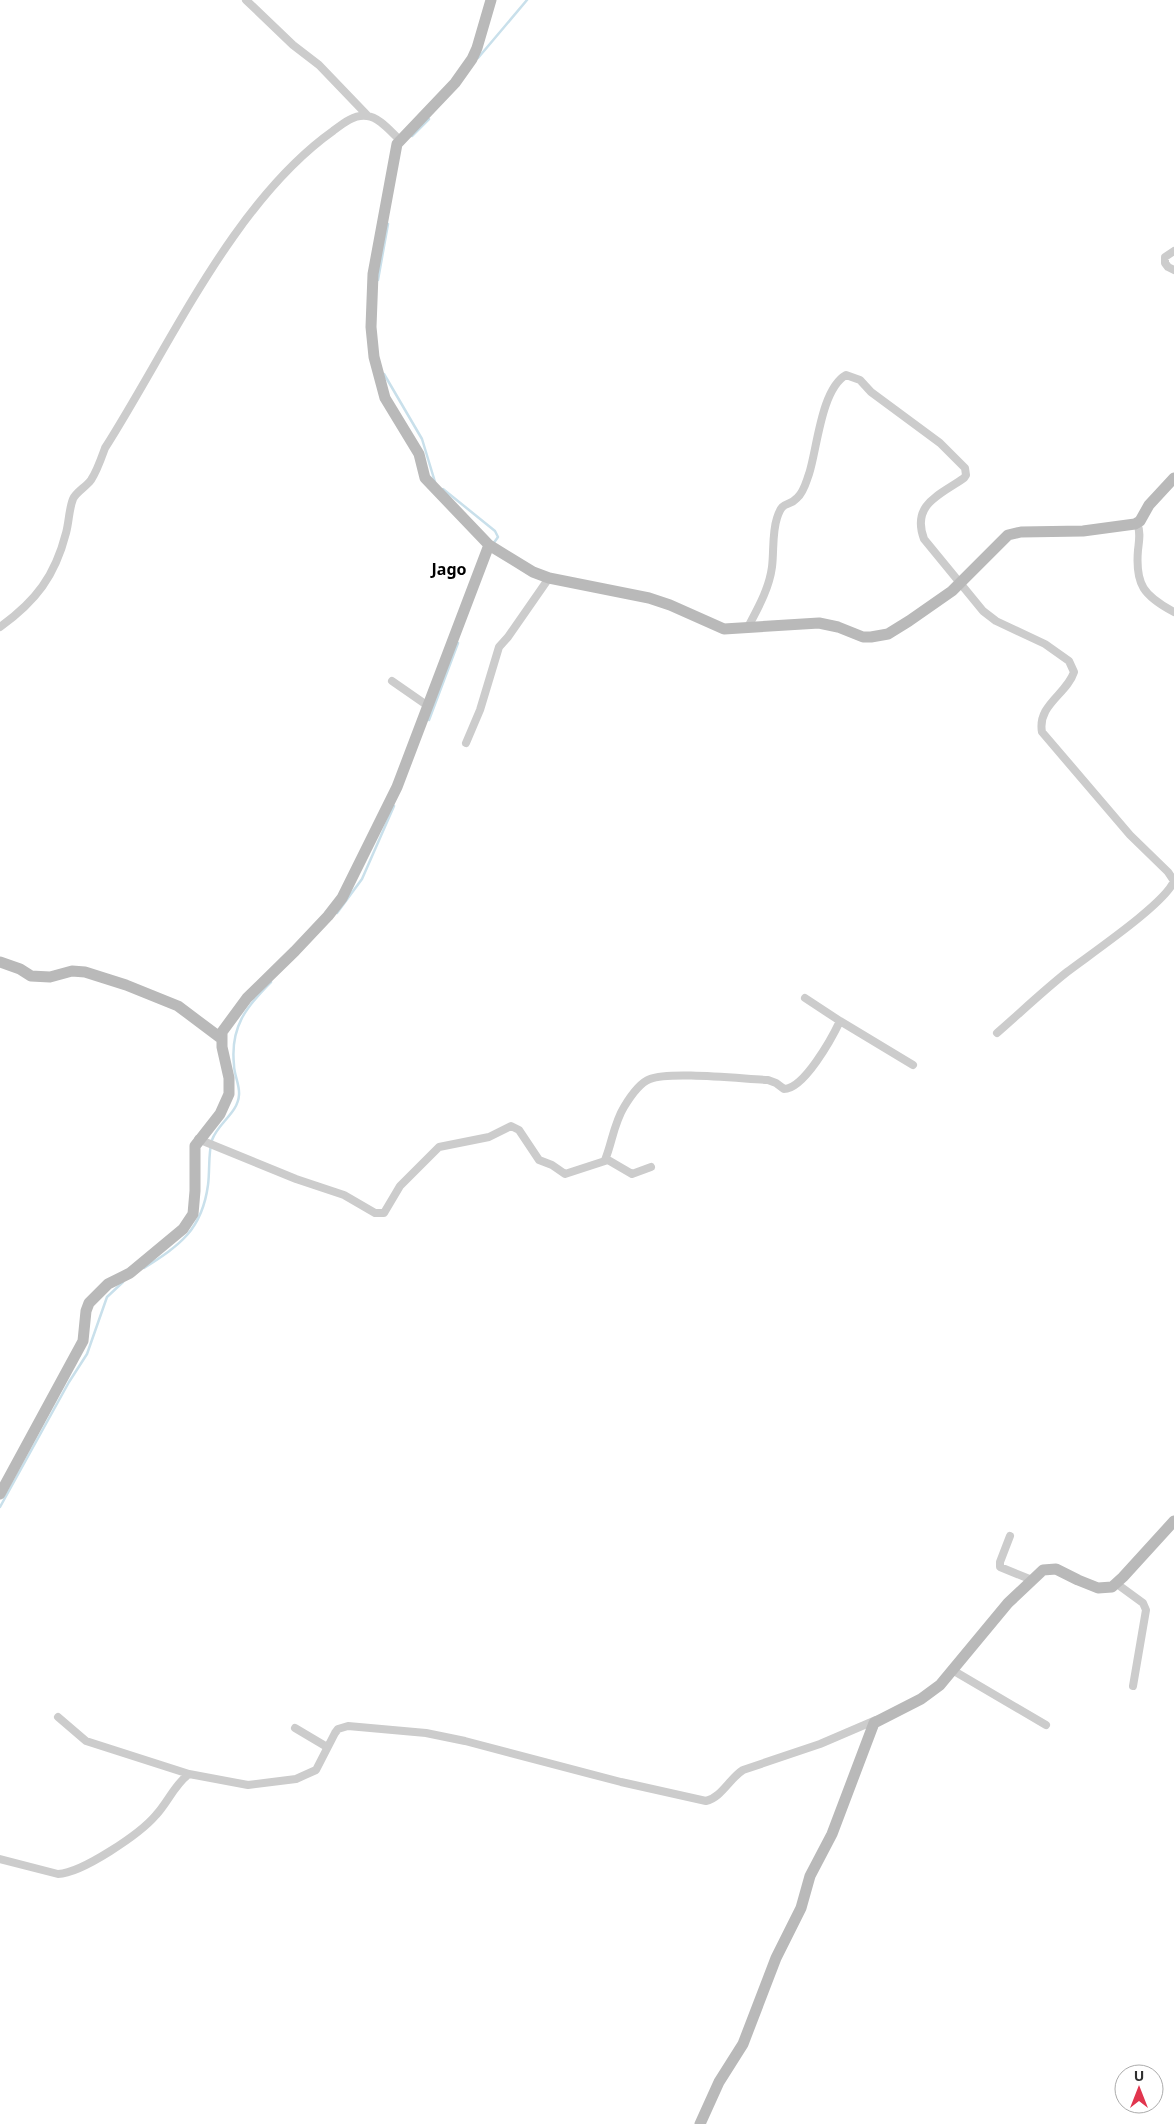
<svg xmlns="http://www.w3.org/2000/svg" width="1174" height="2124" font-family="'Noto Sans',sans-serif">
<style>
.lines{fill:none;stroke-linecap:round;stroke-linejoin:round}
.stream{stroke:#c9e0eb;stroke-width:2.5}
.street{stroke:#ccc;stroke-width:8}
.secondary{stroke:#b9b9b9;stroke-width:11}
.labels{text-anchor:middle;stroke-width:5;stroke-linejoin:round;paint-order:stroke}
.quarter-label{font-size:16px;font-weight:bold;fill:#000;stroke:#fff}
</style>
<rect width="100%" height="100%" fill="#fff"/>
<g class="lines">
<path class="stream" d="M478,58L527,0
M412,136L429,119
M378,280L388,224
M384,374L422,439L435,482
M443,489L495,531L498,537L493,544
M429,720L458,643
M337,913L362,879L394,806
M144,1268C180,1245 202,1230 208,1185C210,1170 208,1154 212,1140C218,1123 238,1113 239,1095C240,1085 234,1075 234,1065C230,1027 246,1007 271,982
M0,1507L69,1382L87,1354L107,1297L123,1282"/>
<path class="street" d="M246,0L293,45L319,65L367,115
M1174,251L1165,257V263L1168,267L1174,270
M1137,523C1141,532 1139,541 1138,550C1135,585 1144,596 1174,612
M0,627C36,601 55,576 66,533C69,522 69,509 73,499C76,492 86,487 91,480C97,471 101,459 105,448C170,346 233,202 333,131C342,124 354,114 367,116C379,117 391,132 400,140
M748,627C758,608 769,589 772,567C774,551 772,533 777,518C783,499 788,508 797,498C804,492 806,482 809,474C817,450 821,389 846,375L860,380L871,392L940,443L965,468L966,475L964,478C940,495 911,504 924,539L983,611L996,621L1045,644L1069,661L1074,672C1067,694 1037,705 1042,732L1130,835L1168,872L1174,881C1165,904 1089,955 1067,972C1043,991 1020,1013 997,1033
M392,681L428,706
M466,743L480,710L499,647L508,637L549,578
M840,1021L913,1065
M198,1139L296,1179L344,1195L375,1213H384L400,1186L439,1147L489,1137L511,1126L519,1130L539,1160L552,1165L565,1174L608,1160L632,1174L651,1167
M605,1160C612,1143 614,1123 624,1107C630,1097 639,1083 650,1079C670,1071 743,1079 768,1080L776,1083L784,1089C804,1089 832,1038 840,1021L805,998
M1010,1536L1000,1562V1567L1032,1580
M1117,1584L1143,1603L1146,1610L1133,1686
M954,1671L1046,1725
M58,1717L86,1741L189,1774
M295,1728L327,1747
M0,1859L58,1874C82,1873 140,1834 156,1815C168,1802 175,1784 189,1774L248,1785L296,1779L316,1770L335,1733L338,1729L348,1726L426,1733L465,1741L621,1782L706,1801C721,1798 730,1778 743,1770L820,1744L876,1720"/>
<path class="secondary" d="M489,545L533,572L549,578L649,598L670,605L724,629L819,623L838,627L863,637H871L888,634L909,621L952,591L1008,535L1021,532L1083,531L1135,524L1140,521L1149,505L1174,478
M0,962L20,969L31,976L50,977L72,971L85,972L126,985L178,1006L222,1039
M0,1494L83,1341L86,1311L89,1303L108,1284L130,1273L183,1229L193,1214L195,1191V1146L220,1114L229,1094V1078L222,1047V1032L247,998L295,951L328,916L342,898L397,787L489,545L425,478L419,454L385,398L374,357L371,327L373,274L397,144L455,83L472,59L477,48L491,0
M700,2124L719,2082L743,2044L776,1958L801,1908L810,1876L832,1834L874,1723L921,1699L940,1685L1008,1603L1043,1570L1056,1569L1078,1580L1098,1588L1112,1587L1123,1577L1174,1521"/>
</g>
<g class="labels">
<g class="quarter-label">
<text x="449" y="575">Jago</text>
</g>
</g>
<g transform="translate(1139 2089)"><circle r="24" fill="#ffffff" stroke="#acacac"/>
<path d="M0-4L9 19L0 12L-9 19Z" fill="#e1354e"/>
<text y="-8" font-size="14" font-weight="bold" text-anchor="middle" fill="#2f2f2f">U</text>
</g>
</svg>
